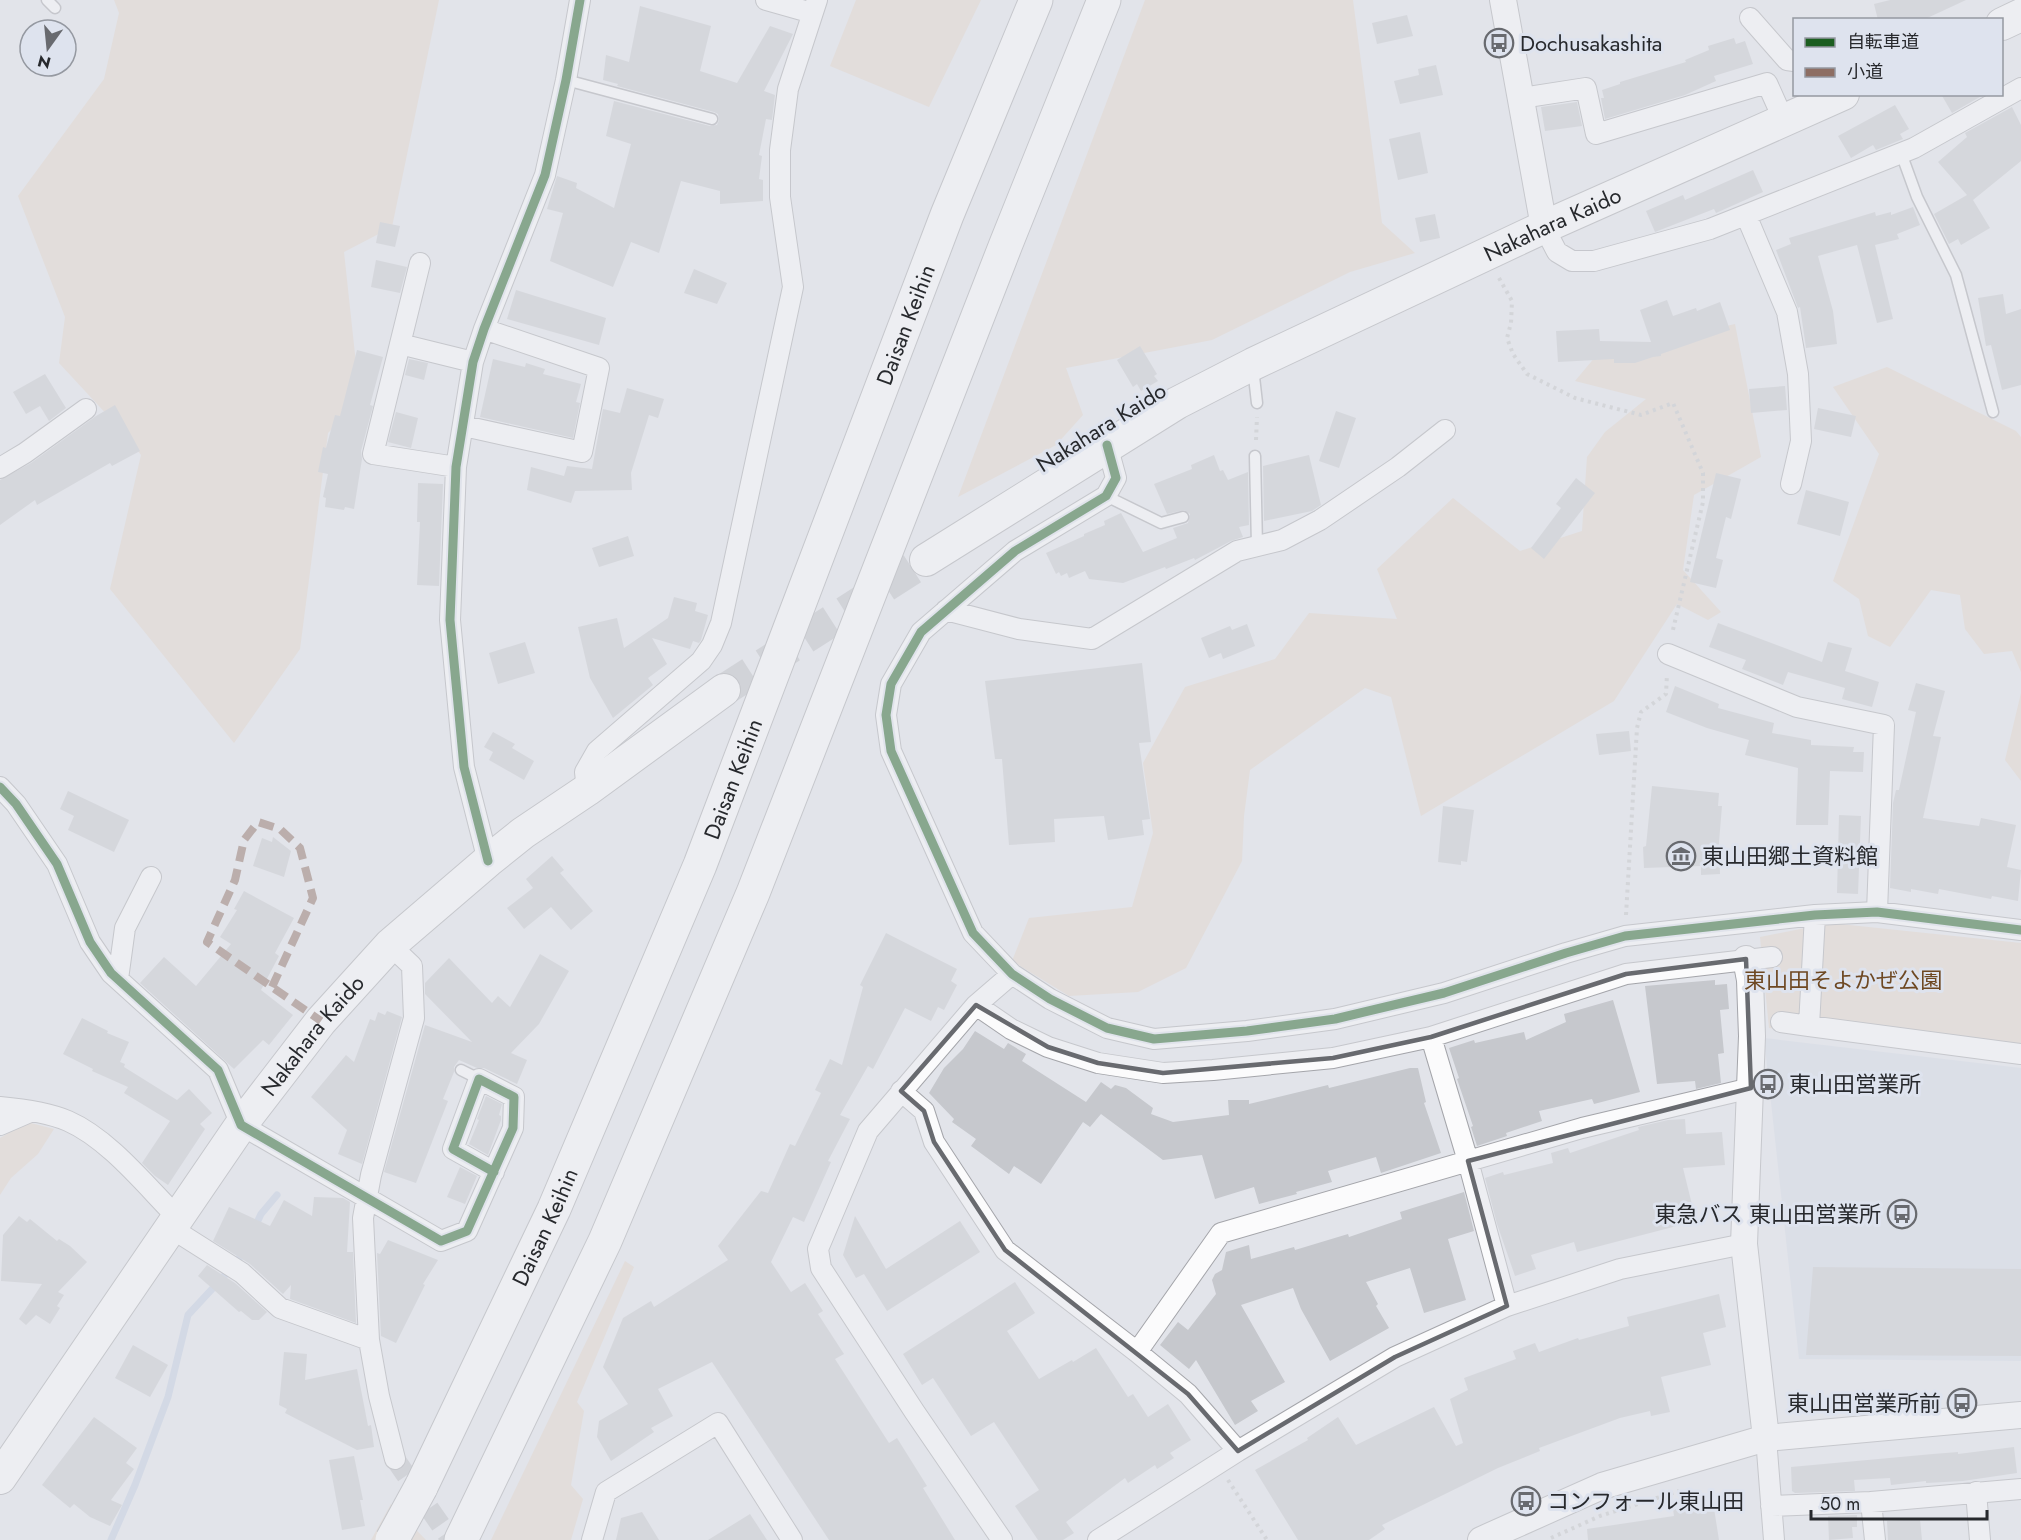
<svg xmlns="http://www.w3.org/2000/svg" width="2021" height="1540" font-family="Jost,'Noto Sans JP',sans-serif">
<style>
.built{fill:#d3d9e5}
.green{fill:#e2d5ca}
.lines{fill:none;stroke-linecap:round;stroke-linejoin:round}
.stream{stroke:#c0cce1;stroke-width:7}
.building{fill:#c6c8cd}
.minor-tunnel{stroke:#bdbfc4;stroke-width:20;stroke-dasharray:20 10;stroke-linecap:butt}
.primary-tunnel{stroke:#bdbfc4;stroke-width:32;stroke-dasharray:32 16;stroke-linecap:butt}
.service-casing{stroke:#a4a5aa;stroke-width:13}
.minor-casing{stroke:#a4a5aa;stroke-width:22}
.tertiary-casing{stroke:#a4a5aa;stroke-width:28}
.primary-casing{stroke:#a4a5aa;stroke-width:34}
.motorway-casing{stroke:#a4a5aa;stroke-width:35}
.path{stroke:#c2c3c5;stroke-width:4;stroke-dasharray:3 4.5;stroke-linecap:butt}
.service{stroke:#fbfbfc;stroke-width:10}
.minor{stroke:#fbfbfc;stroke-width:20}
.tertiary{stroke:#fbfbfc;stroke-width:26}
.primary{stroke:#fbfbfc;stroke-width:32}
.motorway{stroke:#fbfbfc;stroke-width:33}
.motorway-bridge-casing{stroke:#a4a5aa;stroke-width:35;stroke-linecap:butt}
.motorway-bridge{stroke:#fbfbfc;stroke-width:33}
.quiet{stroke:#8d6e63;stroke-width:8;stroke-dasharray:15 8;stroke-linecap:butt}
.cycleway-casing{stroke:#dee3ee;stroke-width:13}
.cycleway{stroke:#1b5e20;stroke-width:9}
.marked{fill:none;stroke:#686a6f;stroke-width:4.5;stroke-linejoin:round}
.labels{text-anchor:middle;stroke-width:6;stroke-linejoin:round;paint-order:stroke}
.poi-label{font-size:22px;fill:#27292d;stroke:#dee3ee;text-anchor:start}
.street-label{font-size:22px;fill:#27292d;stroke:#dee3ee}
.park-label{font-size:22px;fill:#6e4822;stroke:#dee3ee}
</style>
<rect width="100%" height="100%" fill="#e2e4ea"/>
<path class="built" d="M1764,1038L2021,1068V1361L1799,1359Z"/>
<path class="green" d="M114,0H439L392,227L344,252L360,401L328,433L300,649L234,743L110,589L141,455L124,433L59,363L65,317L18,196L104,79L119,13Z
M856,0H981L929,107L830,66Z
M1145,0H1353L1382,223L1415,253L1350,272L1212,340L1066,368L1083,415L1056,445L958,497Z
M1735,324L1761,457L1694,495L1683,570L1721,612L1708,620L1677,604L1614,701L1421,816L1391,697L1365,688L1250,770L1244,816L1242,861L1186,968L1138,992L1069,996L1012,961L1029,918L1132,907L1153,833L1143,763L1185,687L1275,659L1309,613L1397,619L1377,569L1453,498L1520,551L1582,531L1587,457L1605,432L1646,399L1575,381L1596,356Z
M1887,367L2016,431L2021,437V672L2012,651L1984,654L1965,629L1960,595L1931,590L1890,647L1868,636L1859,599L1833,581L1879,454L1833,387Z
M2021,693V781L2005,760Z
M1830,923L2021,943V1056L1769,1028L1760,937Z
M27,1122L54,1129L38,1154L11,1178L0,1195V1138Z
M625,1261L634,1267L577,1402L584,1411L571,1485L583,1499L571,1540H491Z
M391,1504L426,1540H371Z"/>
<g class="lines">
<path class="stream" d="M255,1227L261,1214L277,1195
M111,1540L135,1485L168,1397L188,1315L238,1261L243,1250"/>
</g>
<path class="building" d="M1890,0H1966L1923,20H1878L1874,4Z
M640,6L711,26L700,71L737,83L770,26L793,34L764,91L775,95L772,120L766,119L759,155L762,156L759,179L763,180V201L720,204V191L681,181L659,253L631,242L613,287L550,261L563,213L547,209L557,176L577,183L576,188L614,208L631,144L606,136L614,101L710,126L717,125L719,120L718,114L714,112L617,86L618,84L603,80L606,55L629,62Z
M1407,15L1413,36L1377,44L1372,23Z
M1734,38L1736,44L1745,41L1753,64L1714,76L1716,81L1685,95L1605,119L1601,98H1604L1602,90L1620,84V82L1686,62L1685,60L1709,50L1708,46Z
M1436,65L1443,95L1400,104L1394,81L1419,75L1418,69Z
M1941,94H1985L1952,113Z
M1577,102L1582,126L1545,131L1541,107Z
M1895,105L1909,129L1900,134L1903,139L1876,150L1873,145L1851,158L1838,136Z
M2012,107L2021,125V161L1973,200L1990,228L1961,245L1958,239L1949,244L1934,214L1967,195L1938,162L1967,137L1965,133Z
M1420,132L1428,173L1398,180L1389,139Z
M1753,170L1763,192L1716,213L1714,209L1655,232L1646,211L1683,195L1685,200Z
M1913,207L1920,225L1897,234L1899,239L1875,245L1893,319L1877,323L1857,245L1818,256L1833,311L1837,344L1806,348L1800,307L1798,308L1776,250L1791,244L1789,238L1875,212L1876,216L1891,212V215Z
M1435,214L1440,238L1420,242L1415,218Z
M380,222L400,226L395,247L376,243Z
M376,260L407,267L400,293L371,287Z
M694,269L727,283L717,304L684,293Z
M516,290L606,318L599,345L507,319Z
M2003,294L2006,314L2021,309V385L2002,390L1991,345L1986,346L1978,298Z
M1667,300L1673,316L1696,308L1697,311L1720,302L1730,330L1661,354V356L1653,357L1635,363H1614V359L1558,362L1556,331L1599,329L1600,341L1651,342L1640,310Z
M1140,346L1157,374L1154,376L1158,381L1141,391L1137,384L1133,387L1117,360Z
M357,350L383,357L370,405L373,406L361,451L362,459L354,509L345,507L344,510L325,507L326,498L323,497L328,474L318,472L323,447L326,448L335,415L340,416Z
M409,359L428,363L424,380L405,375Z
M493,359L525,367L526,363L545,369L543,374L581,384L576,402L580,403L573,438L480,417Z
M45,374L66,408L49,421L40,406L26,414L13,392Z
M1785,386L1787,410L1751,413L1749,389Z
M627,388L664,399L658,418L649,415L631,473L632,490L575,491L571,503L527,490L531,467L564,476L567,466L592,469L603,409L620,413Z
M115,405L140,451L112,466L110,463L37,505L35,500L0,525V480L31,463L96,416Z
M1818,408L1856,416L1851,437L1814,429Z
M1336,411L1356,418L1339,468L1319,461Z
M396,412L418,418L411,448L388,442Z
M1214,455L1220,471L1223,470L1228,480L1248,472L1249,525L1239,527L1243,537L1231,541L1195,560L1194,558L1166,569L1165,567L1123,583L1089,579L1085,571L1069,578L1067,573L1061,576L1059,572L1056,574L1046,553L1084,536V534L1105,525L1104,521L1121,513L1143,552L1177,538L1173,528L1188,523L1190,514L1184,510L1167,514L1154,484L1192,469L1191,465Z
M1309,455L1321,505L1312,511L1264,521L1263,466Z
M1716,473L1741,479L1731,519L1726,517L1716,558L1723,560L1716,588L1690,582Z
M1576,478L1595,493L1544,559L1531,548L1561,508L1556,504Z
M418,483L443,484L439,586L417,585L420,522H417Z
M1806,490L1849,502L1840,536L1797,524Z
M628,536L634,556L599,567L592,548Z
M674,597L697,603L695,611L708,615L701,640L699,643L693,641L690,649L652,638L667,664L648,678L653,685L613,718L590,678L578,627L617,618L624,648L668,618Z
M1718,623L1822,662L1828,642L1852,648L1845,671L1879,682L1872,707L1842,699L1845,688L1788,672L1783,685L1742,669L1746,660L1709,647Z
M1247,624L1255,646L1223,659L1221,653L1209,658L1201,638L1230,626L1232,630Z
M525,642L535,673L498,684L489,653Z
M1142,663L1151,742L1139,743L1150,819L1142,820L1144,835L1108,840L1104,816L1054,819L1055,842L1009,845L1002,759H995L985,681Z
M1916,683L1945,691L1933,736L1941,737L1923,818L1979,826L1981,818L2016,825L2007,867L2021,870L2018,901L1992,896L1991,899L1939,889L1938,894L1911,889V892L1890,888L1893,803L1896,790H1899L1916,712L1908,710Z
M1675,686L1719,704L1718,708L1774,723L1772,733L1811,740V745L1854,747L1853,752H1864L1863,772L1830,771L1828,825H1796L1798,768L1745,755L1749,740L1707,728L1666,712Z
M1629,731L1631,751L1599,755L1596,734Z
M493,732L515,744L512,748L534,761L524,780L489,760L493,752L484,747Z
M1652,786L1719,793L1718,806H1722L1719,842L1720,874L1701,875V866L1644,868L1643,847L1646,846Z
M68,791L129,820L114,852L68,830L74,816L60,809Z
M1443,806L1474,810L1467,862L1461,861V865L1438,862Z
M1839,815L1861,816L1858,894L1837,893Z
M273,837L291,851L284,877L253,866L262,838L272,842Z
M552,856L564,870L560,873L593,911L571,930L551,907L524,929L507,908L533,888L526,879Z
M244,891L294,918L275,953L279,956L261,990L293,1015L269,1045L263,1040L234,1069L140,983L164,957L196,986L231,944L220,937L237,910L234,909Z
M886,933L957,969L951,981L957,985L944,1010L938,1007L931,1021L905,1008L873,1069L868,1066L840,1115L850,1119L828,1161L831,1162L804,1222L793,1217L771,1262L791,1292L805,1283L823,1311L818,1314L844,1354L835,1359L889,1443L897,1438L927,1486L923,1488L955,1540H829L712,1362L658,1389L673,1416L651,1428L654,1432L626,1451L611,1461L597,1437L599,1421L628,1404L603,1367L623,1318L651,1301L654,1307L728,1260L718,1246L761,1191L768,1193L790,1144L795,1146L821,1093L815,1090L830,1059L842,1065L863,987L860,985Z
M540,954L569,971L539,1024L511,1053L527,1060L517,1084L484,1068H477L459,1060L454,1067V1072L443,1099L448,1101L416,1183L384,1172L425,1025L472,1042L425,994V983L449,958L492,1003L498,996L510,1007Z
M1715,980V985L1727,984L1729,1009L1720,1010L1724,1053L1718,1054L1721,1083L1696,1089L1695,1081L1657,1084L1645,986Z
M1613,1000L1640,1092L1594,1104L1592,1099L1539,1111L1542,1121L1506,1133L1507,1136L1477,1146L1471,1127L1473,1126L1457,1079L1459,1078L1449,1048L1474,1040L1475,1043L1524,1032L1526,1040L1566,1022L1564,1014Z
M387,1011L402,1017L362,1164L338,1154L347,1130L311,1097L346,1055L354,1062L370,1019L375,1021L378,1012L385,1015Z
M82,1018L108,1031L107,1033L129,1042L120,1062L125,1064L124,1067L177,1100L189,1089L212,1113L200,1124L205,1129L168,1185L155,1176L142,1163L170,1121L124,1093L128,1087L92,1071L93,1069L63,1054Z
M975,1031L1004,1049L1008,1043L1026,1054L1022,1061L1086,1102L1101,1082L1111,1089L1115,1085L1126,1088L1153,1108L1151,1114L1173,1122L1229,1115L1228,1100H1249V1104L1328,1085L1329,1088L1410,1068H1418L1426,1102L1424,1103L1441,1153L1381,1173L1376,1157L1328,1171L1332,1182L1296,1192L1297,1194L1259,1204L1254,1187L1215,1199L1202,1155L1163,1160L1101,1114L1090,1127L1083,1122L1041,1184L1014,1166L1009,1174L971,1146L976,1139L952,1122L954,1119L929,1093L944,1068L963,1049Z
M486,1096L502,1104L499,1115L501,1116V1120L488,1155L469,1144L479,1120L477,1119Z
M1685,1119L1686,1134L1722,1132L1725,1165L1683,1168L1696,1221L1577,1252L1574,1242L1531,1255L1536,1269L1515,1276L1497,1224L1485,1178L1503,1172L1504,1175L1553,1163L1551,1153L1568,1148L1570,1153L1639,1130L1638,1127L1668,1120Z
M460,1167L477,1176L465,1204L447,1197Z
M1464,1192L1474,1231L1448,1239L1466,1300L1424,1313L1410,1268L1366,1282L1378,1304L1376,1306L1389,1328L1330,1361L1301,1309L1293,1288L1241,1305L1285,1382L1251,1401L1258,1411L1235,1425L1196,1360L1189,1369L1160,1345L1178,1322L1188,1330L1216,1294L1212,1280L1215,1274L1222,1270L1226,1252L1249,1245L1251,1259L1294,1247L1295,1250L1348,1234L1349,1237L1402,1219L1400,1212Z
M314,1197L343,1198L350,1202L347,1252H353L356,1323L290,1299L291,1285L283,1294L250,1264L213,1241L229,1207L270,1226L284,1200L312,1216Z
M19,1216L27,1222L30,1219L57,1241L59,1239L70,1246L87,1262L58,1292L64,1295L57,1306L60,1308L50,1324L36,1315L26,1325L19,1319L42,1284L1,1281L3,1235Z
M855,1216L886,1269L960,1221L980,1252L887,1311L864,1274L856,1278L843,1255Z
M388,1240L438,1260L423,1284L425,1285L396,1343L381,1336L377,1253L380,1254Z
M207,1265L235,1283L267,1312L259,1320H252L241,1311L239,1312L198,1276Z
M1813,1267L2021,1269V1356L1806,1355Z
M1015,1282L1035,1313L1007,1331L1039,1379L1072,1360L1073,1362L1096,1348L1128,1397L1133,1394L1148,1417L1168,1404L1191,1440L1170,1453L1174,1458L1157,1469L1155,1465L1128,1483L1125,1478L1066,1522L1074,1533L1063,1540H1038L1015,1506L1039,1490L994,1422L971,1436L933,1378L922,1385L903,1354Z
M1719,1294L1726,1327L1703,1333L1711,1365L1661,1377L1670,1412L1651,1416L1650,1411L1620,1418L1539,1448L1540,1451L1498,1468L1382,1525L1385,1529L1369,1540H1298L1255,1470L1308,1440L1307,1438L1338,1417L1356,1445L1434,1407L1456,1446L1463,1443L1450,1399L1468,1390L1464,1378L1516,1359L1513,1351L1535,1343L1539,1352L1578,1338L1579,1340L1629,1326L1627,1317Z
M133,1345L168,1365L150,1397L115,1378Z
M284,1352L307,1354L305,1380L357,1369L368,1426L371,1425L374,1447L357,1450L285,1413L287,1409L279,1405Z
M94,1417L137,1448L126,1463L134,1469L111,1500L122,1505L110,1526L90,1517L74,1504L70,1508L42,1485Z
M2014,1447L2017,1473L1963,1481L1926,1483V1481L1891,1485L1890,1478L1854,1480L1855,1491L1795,1493L1792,1491L1791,1467L1933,1454L1958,1452V1454Z
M354,1456L363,1500H360L365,1526L342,1530L329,1460Z
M1713,1502L1719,1540H1588L1587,1529L1674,1516L1673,1509Z
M642,1512L659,1540H616L621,1518Z
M750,1514L767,1540H708Z
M1857,1515V1527H1852L1853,1538L1829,1540L1828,1516Z
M1920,1519L1922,1540H1888L1887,1521Z"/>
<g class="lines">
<path class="minor-tunnel" d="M395,1459L451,1540"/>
<path class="primary-tunnel" d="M724,690L926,560"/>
<g class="service-casing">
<path id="service" d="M47,0L55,8
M566,80L712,119
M1901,153L1917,197L1956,275L1993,412
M1253,368L1257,403
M1255,456L1257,546
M1106,496L1161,523L1183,517
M461,1070L479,1079"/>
</g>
<g class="minor-casing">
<path id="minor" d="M766,0L812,13
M1750,18L1787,60L1794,61
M1521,98L1586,88L1596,134L1767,83L1784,121
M1746,215L1787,312L1798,374L1801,441L1791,484
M1544,227L1557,252L1572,261H1594L1710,229L1914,148L2021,88
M420,263L373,454L456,467
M400,344L473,362
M464,426L582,452L599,368L484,329
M1107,445L1116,478L1106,496L1015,551L921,632L891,684L886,715L891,751L973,933L1012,974L1050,999L1107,1028L1154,1039L1247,1031L1335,1019L1444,993L1566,953L1625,936L1815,915L1877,912L2021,930
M0,468L25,453L86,409
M946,610L1019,629L1092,639L1237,551L1282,540L1320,520L1398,467L1445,430
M1668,654L1797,707L1884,725L1877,912
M0,787L16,804L57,864L90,942L111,973L218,1070L241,1125L441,1241L467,1231L513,1128L514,1097L479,1079L453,1149L494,1172
M587,790L585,772L597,751L701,661L712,645L721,623L793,287L780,197V150L788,89L817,0
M488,861L464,767L450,620L456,467L473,362L484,329L545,175L566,80L580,0
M390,945L412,966L414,1018L371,1175L363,1218L369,1340L379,1396L395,1459
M118,979L125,928L151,877
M976,1005L1011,1029L1048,1047L1098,1063L1163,1073L1213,1070L1333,1058L1431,1037L1626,974L1772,957
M1781,1022L1809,1026L1815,915
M1809,1026L2021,1054
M1431,1037L1468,1161L1507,1306
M901,1091L924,1111L934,1142L1005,1250L1137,1352L1188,1394L1238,1451
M0,1107C22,1109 47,1112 68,1121C109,1139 146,1186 178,1218
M0,1125L30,1112
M171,1228L242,1273L280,1308L369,1340
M1137,1352L1221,1233L1582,1128L1751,1088
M1766,1438L1774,1540
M1976,1492L1980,1540
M1871,1502L1875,1540
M1771,1506L1871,1502L2021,1489
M592,1540L606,1492L718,1423L792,1540
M1002,1540L914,1411L821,1268L818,1249L868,1131L976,1005L1012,974
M1098,1540L1238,1451L1395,1357L1507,1306L1620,1269L1744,1244"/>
</g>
<g class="tertiary-casing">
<path id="tertiary" d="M1503,0L1544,227
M1746,959L1750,980L1752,1036L1744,1244L1766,1438
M1481,1540L1602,1486L1766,1438L2021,1415"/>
</g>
<g class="primary-casing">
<g id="primary">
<path d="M2002,24L2021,15"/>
<path id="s1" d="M926,560L1177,403L1253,364L1544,227L1843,94"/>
<path id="s2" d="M0,1478L241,1125L321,1021L390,945L488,861L523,833L587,790L724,690"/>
</g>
</g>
<g class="motorway-casing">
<g id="motorway">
<path id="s3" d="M421,1487L554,1209L700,865L947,215L1036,0"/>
<path d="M461,1540L605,1241L753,893L1006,244L1104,0"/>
</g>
</g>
<path class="path" d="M1499,278L1512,301L1511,323L1507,338L1513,354L1527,374L1575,398L1641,415L1673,403L1703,473V502L1672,634
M1256,440L1257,417
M1626,915L1637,728L1641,712L1666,694L1667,674
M1228,1480L1267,1540
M1551,1538L1600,1516L1679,1491"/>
<use href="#service" class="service"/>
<use href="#minor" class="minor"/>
<use href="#tertiary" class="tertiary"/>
<use href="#primary" class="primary"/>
<use href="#motorway" class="motorway"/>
<g class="motorway-bridge-casing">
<path id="motorway-bridge" d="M392,1540L421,1487"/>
</g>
<use href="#motorway-bridge" class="motorway-bridge"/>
<path class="quiet" d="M272,987L313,898L300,848L280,829L258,822L244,840L235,880L207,942L321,1021"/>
<g class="cycleway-casing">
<path id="cycleway" d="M1107,445L1116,478L1106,496L1015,551L921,632L891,684L886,715L891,751L973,933L1012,974L1050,999L1107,1028L1154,1039L1247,1031L1335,1019L1444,993L1566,953L1625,936L1815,915L1877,912L2021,930
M0,787L16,804L57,864L90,942L111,973L218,1070L241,1125L441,1241L467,1231L513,1128L514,1097L479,1079L453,1149L494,1172
M488,861L464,767L450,620L456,467L473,362L484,329L545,175L566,80L580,0"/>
</g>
<use href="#cycleway" class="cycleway"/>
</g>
<path d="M0 0H2021V1540H0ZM1746,959L1751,1088L1468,1161L1507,1306L1395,1357L1238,1451L1188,1394L1005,1250L934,1142L924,1111L901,1091L976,1005L1048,1047L1098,1063L1163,1073L1333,1058L1431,1037L1626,974Z" fill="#e2e4ea" fill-opacity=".55" fill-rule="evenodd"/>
<path class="marked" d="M1746,959L1751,1088L1468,1161L1507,1306L1395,1357L1238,1451L1188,1394L1005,1250L934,1142L924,1111L901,1091L976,1005L1048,1047L1098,1063L1163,1073L1333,1058L1431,1037L1626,974Z"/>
<defs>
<g id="bus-ring" transform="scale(1.5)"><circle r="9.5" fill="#dee3ee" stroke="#686a6f" stroke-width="1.5"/><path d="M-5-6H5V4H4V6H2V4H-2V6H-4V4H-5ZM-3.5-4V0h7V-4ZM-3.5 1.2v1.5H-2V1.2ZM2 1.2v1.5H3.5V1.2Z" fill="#686a6f"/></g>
<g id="museum-ring" transform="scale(1.5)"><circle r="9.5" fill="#dee3ee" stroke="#686a6f" stroke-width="1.5"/><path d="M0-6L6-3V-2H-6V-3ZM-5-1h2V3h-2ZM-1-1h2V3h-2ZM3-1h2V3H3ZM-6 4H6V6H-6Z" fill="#686a6f"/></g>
</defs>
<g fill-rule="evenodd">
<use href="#bus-ring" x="1499" y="43"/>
<use href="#museum-ring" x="1681" y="856"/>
<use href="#bus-ring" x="1768" y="1084"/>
<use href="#bus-ring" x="1902" y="1214"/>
<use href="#bus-ring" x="1962" y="1403"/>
<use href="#bus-ring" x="1526" y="1501"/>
</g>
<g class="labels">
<g class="poi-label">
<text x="1520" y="51">Dochusakashita</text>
<text x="1702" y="864">東山田郷土資料館</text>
<text x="1789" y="1092">東山田営業所</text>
<text x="1881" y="1222" text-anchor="end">東急バス 東山田営業所</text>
<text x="1941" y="1411" text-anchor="end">東山田営業所前</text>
<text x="1547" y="1509">コンフォール東山田</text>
</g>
<g class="street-label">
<text dy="8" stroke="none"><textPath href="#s1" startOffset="712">Nakahara Kaido</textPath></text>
<text dy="8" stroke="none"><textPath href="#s3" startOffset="1260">Daisan Keihin</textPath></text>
<text transform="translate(1101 427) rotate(-32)" y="8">Nakahara Kaido</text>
<text dy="8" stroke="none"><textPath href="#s3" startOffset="774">Daisan Keihin</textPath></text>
<text dy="8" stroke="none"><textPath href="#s2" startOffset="542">Nakahara Kaido</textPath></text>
<text dy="8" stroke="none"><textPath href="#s3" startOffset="288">Daisan Keihin</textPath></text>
</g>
<g class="park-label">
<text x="1843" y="988">東山田そよかぜ公園</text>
</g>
</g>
<rect x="1793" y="18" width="210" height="78" fill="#dee3ee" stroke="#9599a1" stroke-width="1.5"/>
<rect x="1805" y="38" width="30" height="9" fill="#1b5e20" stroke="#9599a1" stroke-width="1.5"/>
<text x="1847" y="48" font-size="18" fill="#27292d">自転車道</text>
<rect x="1805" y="68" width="30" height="9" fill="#8d6e63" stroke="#9599a1" stroke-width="1.5"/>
<text x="1847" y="78" font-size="18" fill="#27292d">小道</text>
<g transform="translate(48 48) rotate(195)"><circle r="28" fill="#dee3ee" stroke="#9599a1" stroke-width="1.5"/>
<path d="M0-4.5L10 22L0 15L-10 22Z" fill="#686a6f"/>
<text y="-9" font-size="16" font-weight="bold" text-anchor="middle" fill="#27292d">N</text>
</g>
<path d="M1811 1510v9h176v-9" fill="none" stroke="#27292d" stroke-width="3"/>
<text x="1820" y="1510" font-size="18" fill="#27292d" stroke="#dee3ee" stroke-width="4.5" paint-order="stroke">50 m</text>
</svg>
